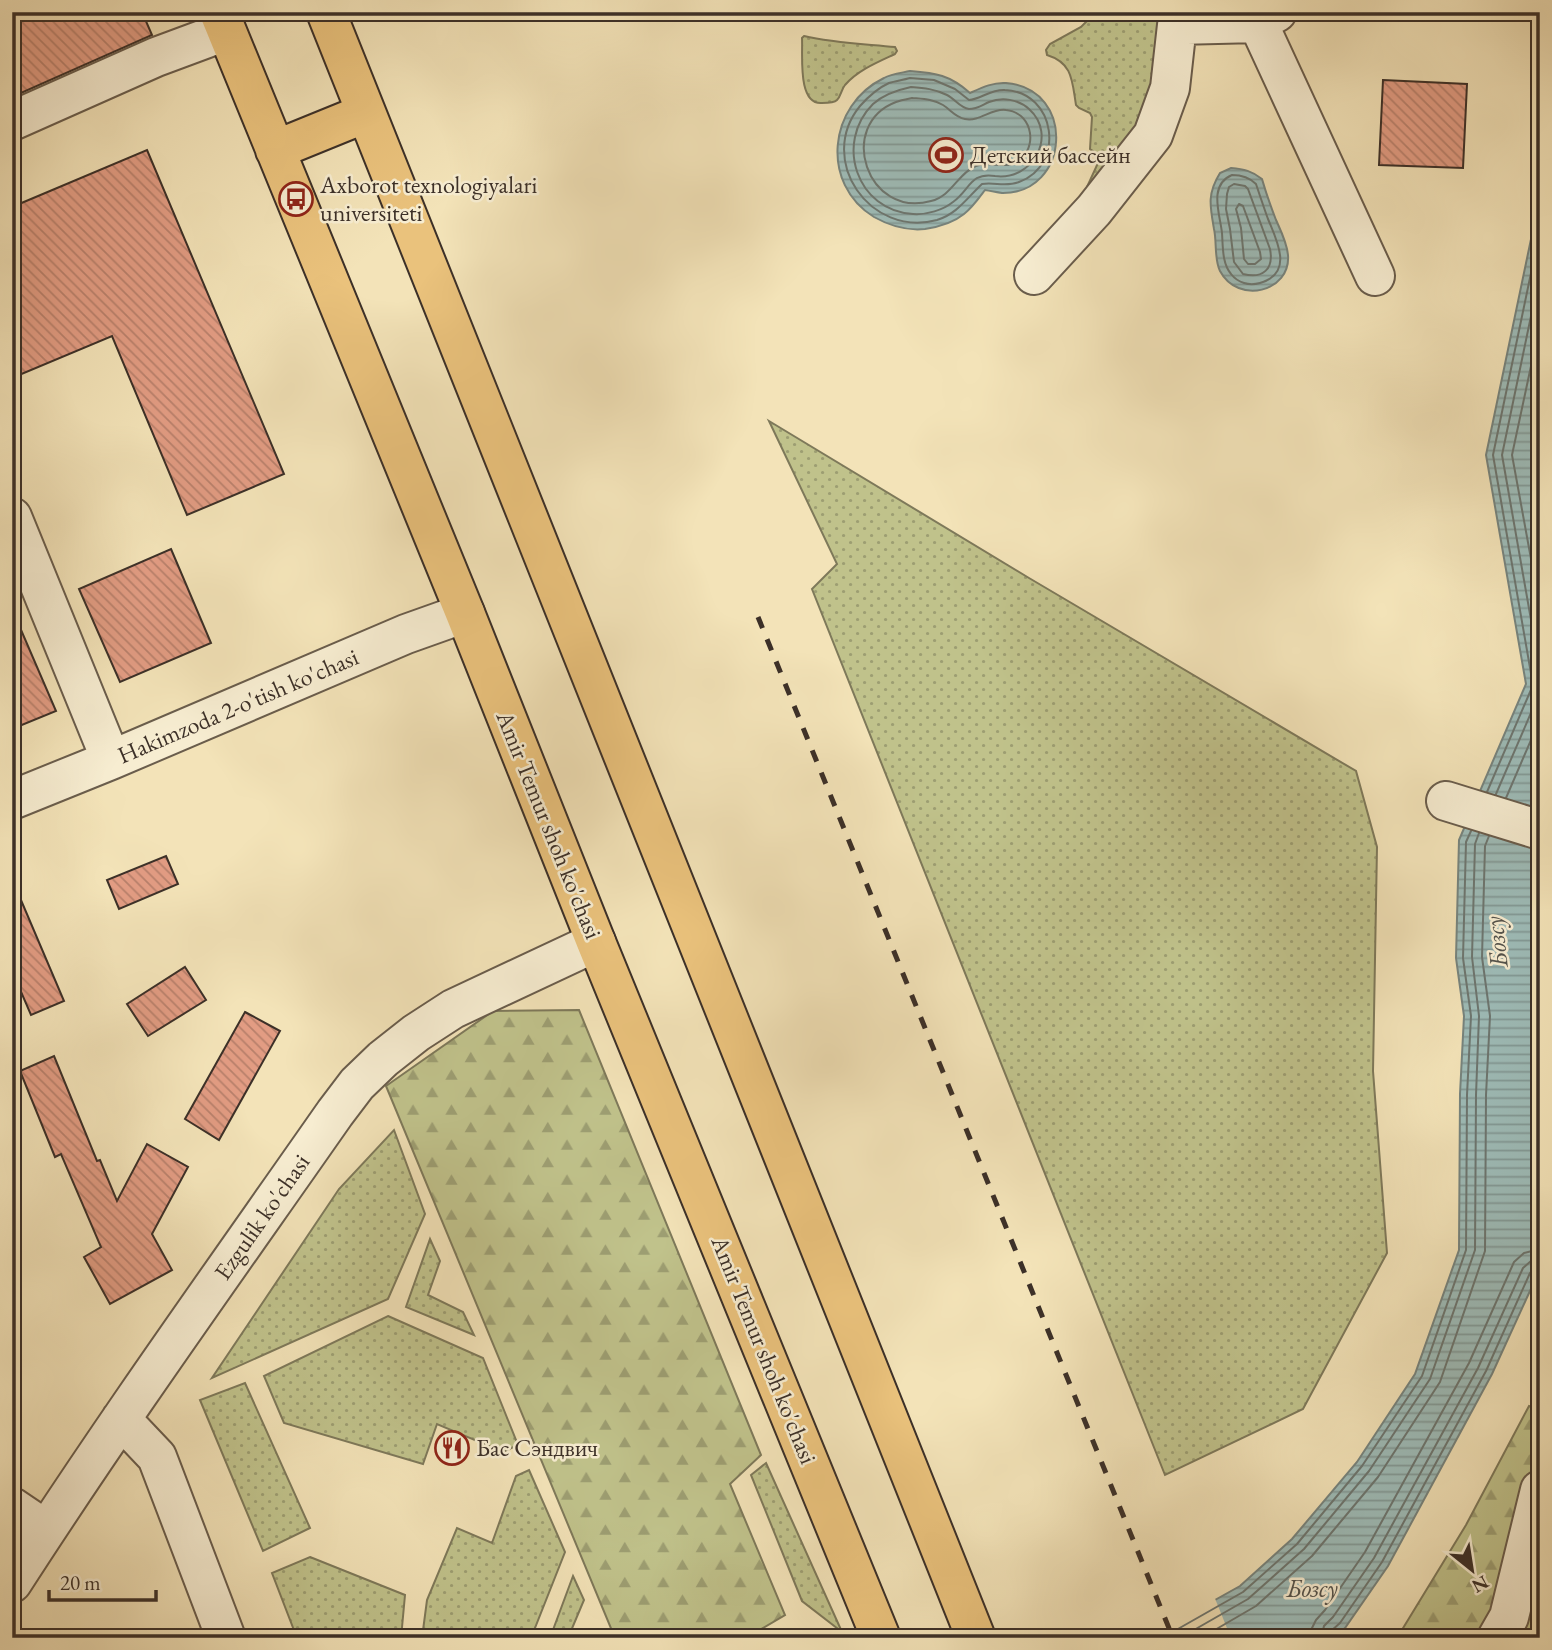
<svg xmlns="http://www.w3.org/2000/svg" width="1552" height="1650" font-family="'EB Garamond',serif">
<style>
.green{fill:url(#green-dots);stroke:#7e795a;stroke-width:2}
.forest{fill:url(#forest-firs);stroke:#7e795a;stroke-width:2}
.water{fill:url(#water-rules);stroke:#77847e;stroke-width:2}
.pier{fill:#f3e3b8}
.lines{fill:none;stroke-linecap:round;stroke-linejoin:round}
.shore{stroke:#6d7670;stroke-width:2}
.building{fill:url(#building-back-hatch);stroke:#3c3028;stroke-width:2}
.minor-casing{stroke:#6a5d4c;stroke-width:42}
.major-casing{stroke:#3c3028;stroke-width:42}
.minor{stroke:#f7edd1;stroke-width:38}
.major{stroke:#eac27c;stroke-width:38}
.rail{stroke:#3c3028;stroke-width:5;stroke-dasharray:12 12;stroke-linecap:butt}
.labels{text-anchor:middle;stroke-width:5;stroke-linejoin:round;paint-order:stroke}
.poi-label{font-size:24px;fill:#3c3028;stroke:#f7edd1;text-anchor:start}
.street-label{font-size:24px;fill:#3c3028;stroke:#f7edd1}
.water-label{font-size:26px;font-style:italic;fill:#54534c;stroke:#f7edd1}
</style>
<defs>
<pattern id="green-dots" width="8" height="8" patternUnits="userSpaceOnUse" patternTransform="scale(1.75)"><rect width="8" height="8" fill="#c0c28b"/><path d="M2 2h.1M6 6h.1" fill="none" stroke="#9d9e72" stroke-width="1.8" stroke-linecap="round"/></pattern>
<pattern id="forest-firs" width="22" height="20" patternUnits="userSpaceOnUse" patternTransform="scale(1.75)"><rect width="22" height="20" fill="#c0c28b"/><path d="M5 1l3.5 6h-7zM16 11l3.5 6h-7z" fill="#9d9e72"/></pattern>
<pattern id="water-rules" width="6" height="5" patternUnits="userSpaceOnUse" patternTransform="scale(1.75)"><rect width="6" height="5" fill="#9ebcb8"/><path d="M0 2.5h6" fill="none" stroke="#829996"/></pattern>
<pattern id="building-back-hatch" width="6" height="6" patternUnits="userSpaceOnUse" patternTransform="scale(1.75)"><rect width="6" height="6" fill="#e29c83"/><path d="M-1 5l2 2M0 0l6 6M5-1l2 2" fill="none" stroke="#b8806b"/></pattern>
</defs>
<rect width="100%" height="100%" fill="#f3e3b8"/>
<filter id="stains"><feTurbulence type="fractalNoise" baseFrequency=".00286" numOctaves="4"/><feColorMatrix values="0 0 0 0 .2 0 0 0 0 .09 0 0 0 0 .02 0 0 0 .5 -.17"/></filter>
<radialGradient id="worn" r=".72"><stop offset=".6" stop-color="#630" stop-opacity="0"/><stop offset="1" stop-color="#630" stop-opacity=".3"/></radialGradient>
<path class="green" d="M1096,12H1155L1171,36L1155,105L1097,194L1087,187L1098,163L1100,156L1090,149L1092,117L1090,113L1079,108L1076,105C1072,81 1073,63 1047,55L1046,50L1050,44L1081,27Z
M804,36C833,43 865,44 895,47L897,51L895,54C878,62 858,70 845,85C841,90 841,96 837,100C834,103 827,103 822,103C797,105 803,54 802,38Z
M769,421L1029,578L1356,771L1377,847L1373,1071L1387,1253L1303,1409L1165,1475L812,589L837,564Z
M394,1130L425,1214L388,1299L212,1378L339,1189Z
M430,1239L440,1261L428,1295L463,1312L474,1335L406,1307Z
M388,1316L483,1358L518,1445L503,1452L437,1424L423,1464L284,1423L264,1376Z
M245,1383L310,1528L263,1551L200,1400Z
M766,1463L842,1632L802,1601L751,1475Z
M529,1470L565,1552L531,1638H422L427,1600L457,1528L492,1543L516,1476Z
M310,1557L405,1595L401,1638H297L272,1573Z
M573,1576L584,1600L568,1638H550Z"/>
<path class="forest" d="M579,1010L761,1455L730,1484L785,1615L746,1638H615L386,1086L493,1011Z
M1529,1406L1540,1411V1638H1397L1466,1525Z"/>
<path class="water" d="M910,71C936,73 950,75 970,93C981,88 993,82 1006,83C1077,89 1070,194 1002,193C996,192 991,191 985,190C979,198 972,208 964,214C953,223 938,227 925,229C906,231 890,226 874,217C820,184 828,105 884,78C891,74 901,73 910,71Z
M1231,168C1244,169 1252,171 1262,179C1266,193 1271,207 1276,220C1281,231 1287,243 1288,255C1291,292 1238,305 1220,271C1214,259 1217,242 1214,229C1210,206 1207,194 1220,173Z
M1540,196V1269L1492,1374L1388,1566L1345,1628L1334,1638H1147L1240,1586L1292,1539L1357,1462L1415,1374L1459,1250L1460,1094L1464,1016L1456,958L1459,840L1526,684L1486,455Z"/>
<path class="pier" d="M1214,1596L1231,1638H1155L1153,1631Z"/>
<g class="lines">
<path class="shore" d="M910,78L934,80L955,89L969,100C981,99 991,89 1005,90C1056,92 1066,165 1019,182C1007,187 994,182 982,184C967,198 957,214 937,220C870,238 816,160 860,106C868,97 878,88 889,83C896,81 903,80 910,78Z
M911,87C924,88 935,89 947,95C955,99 960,108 969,109C977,109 982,105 989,102C1002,97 1018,99 1029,109C1058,135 1033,181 995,176C970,172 970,190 953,202C943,210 927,215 913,214C857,211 834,143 873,104C884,94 897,90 911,87Z
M912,98C923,99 933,99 943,105C951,110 955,117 965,119C980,122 991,108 1006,110C1030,112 1038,142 1022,158C1008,172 992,160 976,166C958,173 952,196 931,201C867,219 836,125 896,102C901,100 907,99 912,98Z
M1232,175C1241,175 1249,177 1256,184C1260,196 1264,208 1268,219C1277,241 1294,273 1260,283C1249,286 1238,283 1231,274C1222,263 1223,247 1222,233C1220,214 1208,185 1232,175Z
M1234,184L1245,186L1248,189L1270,249C1274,269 1263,279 1243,274L1234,262L1230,229L1226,209L1227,194L1229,187Z
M1239,204L1243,206L1260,252L1261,259L1255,264H1248L1244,259L1241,228L1236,209Z
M1540,273L1502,455L1540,671
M1540,324L1512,455L1540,608
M1487,792L1533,685L1493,455L1540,230
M1496,794L1540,692
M1506,798L1540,719
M1162,1638L1243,1592L1297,1544L1362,1466L1422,1376L1466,1250L1467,1095L1471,1016L1463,958L1466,842L1471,831
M1180,1638L1248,1599L1304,1549L1369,1471L1430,1379L1475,1250L1476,1095L1479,1016L1472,957L1475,844L1479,833
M1201,1638L1256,1606L1312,1556L1378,1477L1440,1382L1485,1251L1486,1095L1490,1016L1482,957L1485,846L1489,836
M1310,1638L1311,1630L1316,1620L1325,1610L1365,1552L1469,1363L1514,1262L1524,1253L1540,1249
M1321,1638L1324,1626L1333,1617L1374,1558L1478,1368L1523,1268L1531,1261L1540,1260
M1330,1638L1331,1631L1340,1623L1382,1562L1486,1371L1530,1273L1534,1269L1540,1268"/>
</g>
<path class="building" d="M40,12H142L152,35L12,97V24Z
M1383,80L1467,84L1463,168L1379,165Z
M147,150L284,474L187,515L112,336L12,378V207Z
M171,549L211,643L120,682L79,589Z
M12,609L56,711L12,729Z
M166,856L178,884L119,909L107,880Z
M12,879L64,1001L31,1015L12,971Z
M185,967L206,1000L148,1036L127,1004Z
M245,1012L280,1031L219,1140L185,1119Z
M54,1056L97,1161L100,1160L117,1201L147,1144L188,1167L152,1234L172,1270L110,1304L84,1257L101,1247L61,1154L55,1157L20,1071Z"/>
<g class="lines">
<g class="minor-casing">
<path id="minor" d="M1277,12L1258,23L1375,276
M12,121L156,57L226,31
M1034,275L1094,210L1153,135L1170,88L1177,25L1258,23L1252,12
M12,517L111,760
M12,800L111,760L406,634L465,613
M1446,801L1540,830
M121,1419L157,1457L226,1638
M12,1507L46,1530
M12,1583C115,1423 226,1269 335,1113L357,1084L383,1059L416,1033L453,1009L596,942
M1497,1638L1509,1617L1540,1490"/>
</g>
<g class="major-casing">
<path id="major" d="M219,12L465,613L596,942L881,1638
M326,12L976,1638
M275,150L366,113"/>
</g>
<use href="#minor" class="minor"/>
<use href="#major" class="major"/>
<path class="rail" d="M758,617L1173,1638"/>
</g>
<defs>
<g id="stadium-ring" transform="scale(1.75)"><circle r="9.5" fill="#f7edd1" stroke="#8f2418" stroke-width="1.5"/><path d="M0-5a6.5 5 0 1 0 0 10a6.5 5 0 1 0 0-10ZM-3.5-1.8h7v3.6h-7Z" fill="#8f2418"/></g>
<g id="bus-ring" transform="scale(1.75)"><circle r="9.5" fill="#f7edd1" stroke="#8f2418" stroke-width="1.5"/><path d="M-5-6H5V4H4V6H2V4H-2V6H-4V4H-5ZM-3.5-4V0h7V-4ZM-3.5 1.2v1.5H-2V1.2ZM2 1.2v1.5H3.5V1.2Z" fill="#8f2418"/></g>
<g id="restaurant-ring" transform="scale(1.75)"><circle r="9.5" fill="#f7edd1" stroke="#8f2418" stroke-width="1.5"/><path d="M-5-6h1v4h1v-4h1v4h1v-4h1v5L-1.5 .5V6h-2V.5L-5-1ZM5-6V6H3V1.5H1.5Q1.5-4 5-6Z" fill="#8f2418"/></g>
</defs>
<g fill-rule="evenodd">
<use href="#stadium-ring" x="946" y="155"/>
<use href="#bus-ring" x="296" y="199"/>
<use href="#restaurant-ring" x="452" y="1448"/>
</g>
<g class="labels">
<g class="poi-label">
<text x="970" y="163">Детский бассейн</text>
<text x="320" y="193">Axborot texnologiyalari<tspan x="320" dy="28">universiteti</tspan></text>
<text x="476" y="1456">Бас Сэндвич</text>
</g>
<g class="street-label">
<text transform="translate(238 706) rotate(-23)" y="8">Hakimzoda 2-o'tish ko'chasi</text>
<text transform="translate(549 825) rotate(68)" y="8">Amir Temur shoh ko'chasi</text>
<text transform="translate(262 1217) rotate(-55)" y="8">Ezgulik ko'chasi</text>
<text transform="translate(764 1350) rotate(68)" y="8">Amir Temur shoh ko'chasi</text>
</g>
<g class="water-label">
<text transform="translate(1496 942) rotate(-96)" y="9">Бозсу</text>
<text x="1312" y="1597">Бозсу</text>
</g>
</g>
<rect width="1552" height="1650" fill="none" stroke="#f3e3b8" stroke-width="42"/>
<rect x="14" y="14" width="1524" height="1622" fill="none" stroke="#3c3028" stroke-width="3.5"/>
<rect x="21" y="21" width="1510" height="1608" fill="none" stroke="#3c3028" stroke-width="2"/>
<g transform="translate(1472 1570) rotate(150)" stroke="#f7edd1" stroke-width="5" paint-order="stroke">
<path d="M0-5L12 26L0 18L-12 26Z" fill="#3c3028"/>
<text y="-10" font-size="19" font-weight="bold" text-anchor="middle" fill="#3c3028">N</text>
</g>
<path d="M49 1590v10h107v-10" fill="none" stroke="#3c3028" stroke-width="3.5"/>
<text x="60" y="1590" font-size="21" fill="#3c3028" stroke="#f7edd1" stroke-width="5" paint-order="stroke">20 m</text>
<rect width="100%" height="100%" filter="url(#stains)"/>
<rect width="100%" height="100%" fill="url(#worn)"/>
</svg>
